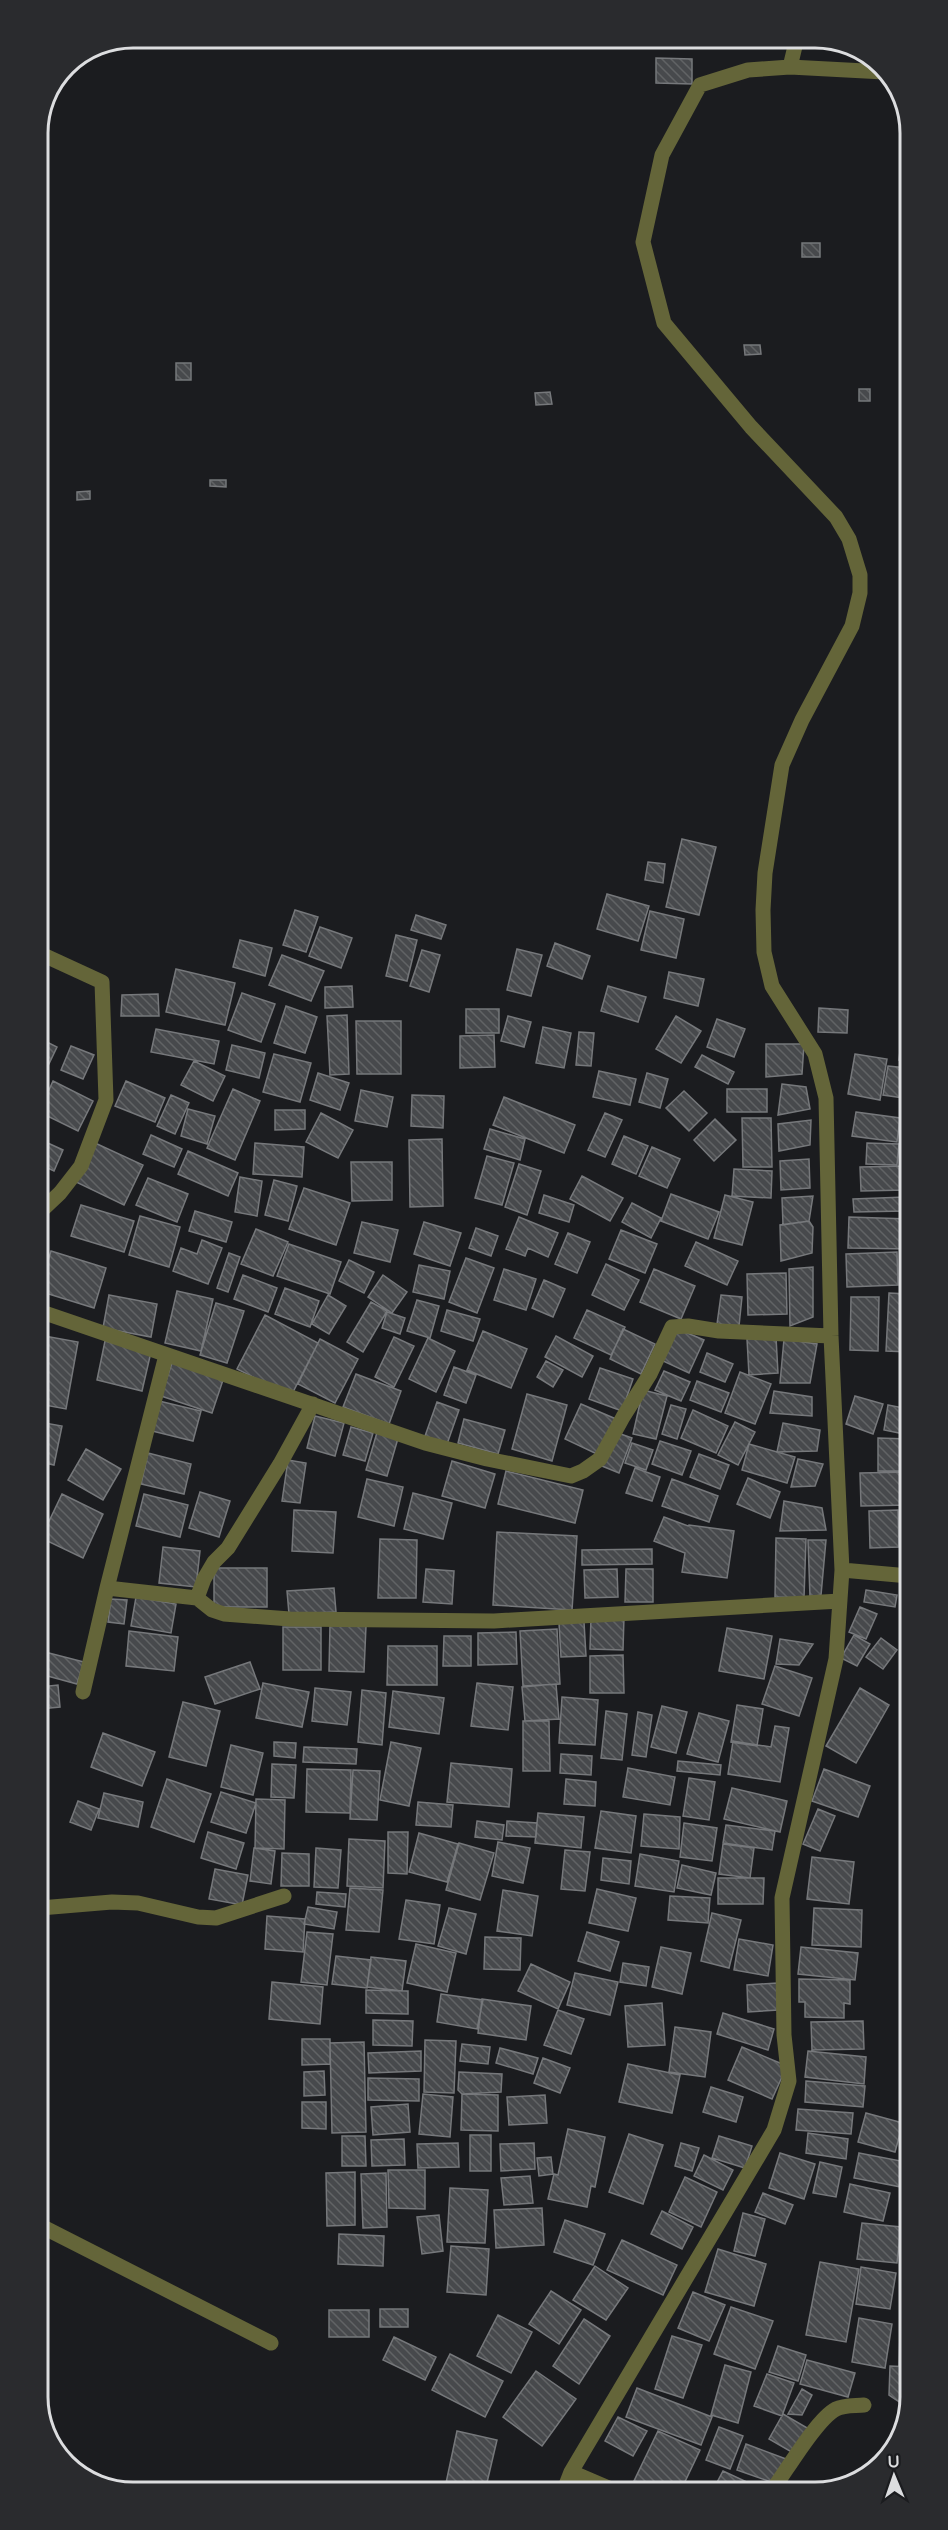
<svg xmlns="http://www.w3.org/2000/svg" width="948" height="2530" font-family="'Varela Round',sans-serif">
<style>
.building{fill:url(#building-back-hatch);stroke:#76787b;stroke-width:1.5}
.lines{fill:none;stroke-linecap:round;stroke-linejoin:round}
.minor{stroke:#646539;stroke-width:15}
.rim{fill:none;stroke:#dcdddf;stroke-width:3}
</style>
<defs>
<pattern id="building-back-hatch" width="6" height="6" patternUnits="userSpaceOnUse" patternTransform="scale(1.5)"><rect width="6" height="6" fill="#47494c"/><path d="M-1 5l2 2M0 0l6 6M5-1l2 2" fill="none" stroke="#616365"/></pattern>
</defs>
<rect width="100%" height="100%" fill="#1b1c1f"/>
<path class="building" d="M671,38H707V45H671Z
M656,58L692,59V84L656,83Z
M802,243H820V257H802Z
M744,345H760L761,354L745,355Z
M176,363H191V380H176Z
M859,389H870V401H859Z
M550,392L552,404L536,405L535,393Z
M210,480H226V487L210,486Z
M90,491V499L77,500V492Z
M682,839L716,847L699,915L666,907Z
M648,862L665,864L663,883L645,880Z
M607,894L649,906L638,941L597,929Z
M295,910L318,917L306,952L283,945Z
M650,911L684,919L676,958L641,950Z
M416,915L446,925L441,939L411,930Z
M320,927L352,938L341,968L309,956Z
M396,935L417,940L407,981L386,976Z
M240,940L272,948L265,976L233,967Z
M555,943L590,956L582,979L547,966Z
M517,949L542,955L531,996L507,990Z
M422,950L440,955L429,992L410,986Z
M282,955L324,971L311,1001L269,985Z
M176,969L235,983L225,1025L166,1012Z
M669,972L704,979L698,1006L664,998Z
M352,986L353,1007L325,1008V987Z
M608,986L646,997L638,1022L601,1011Z
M242,993L275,1004L261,1042L228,1030Z
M158,994L159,1016H121L122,995Z
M286,1006L317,1017L305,1053L274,1043Z
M819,1008L848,1010L847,1033L818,1032Z
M466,1009H499V1033H466Z
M347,1015L349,1074L330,1075L327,1016Z
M508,1016L531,1022L524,1047L501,1041Z
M676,1016L701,1031L681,1063L656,1049Z
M717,1019L745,1029L734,1057L707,1047Z
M356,1021H401V1074H357Z
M543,1027L571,1033L564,1068L536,1063Z
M156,1029L219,1041L214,1064L151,1052Z
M579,1032L594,1033L591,1066L576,1065Z
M902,1032L908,1033L909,1061L899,1060Z
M494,1035L495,1067L460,1068V1036Z
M39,1038L57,1047L46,1070L39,1067Z
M766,1044H804L802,1074L766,1077Z
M232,1045L265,1053L259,1078L226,1070Z
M71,1046L94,1055L83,1079L61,1070Z
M274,1054L311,1063L300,1102L263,1092Z
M855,1054L887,1059L880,1100L848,1094Z
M702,1055L734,1072L728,1084L695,1067Z
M194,1061L225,1076L213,1101L181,1085Z
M888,1066L907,1068L903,1098L883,1095Z
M599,1071L636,1079L630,1105L593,1097Z
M318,1073L349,1083L340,1110L310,1100Z
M647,1073L668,1079L660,1108L639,1102Z
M53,1081L93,1101L78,1131L39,1112Z
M126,1081L165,1098L155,1122L115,1106Z
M782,1084L806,1087L810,1109L778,1115Z
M233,1089L260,1101L235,1160L207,1148Z
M727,1089H767V1112H727Z
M361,1090L393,1097L387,1127L355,1121Z
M684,1091L707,1113L689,1131L666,1108Z
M171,1095L189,1103L175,1134L157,1126Z
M412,1095L444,1096L443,1128L411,1126Z
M504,1097L575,1125L564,1153L493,1125Z
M188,1109L215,1116L207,1144L181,1136Z
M275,1110H305V1129L275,1130Z
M856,1112L900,1118L897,1142L852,1136Z
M321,1113L353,1130L338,1158L306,1142Z
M605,1113L622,1120L605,1157L588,1150Z
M742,1118H771L772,1167H743Z
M715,1119L736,1140L714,1161L694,1140Z
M811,1120L810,1145L779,1151L778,1124Z
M490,1129L525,1139L520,1160L484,1149Z
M904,1129L909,1130V1165L905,1166Z
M151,1135L182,1149L174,1167L143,1154Z
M624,1136L648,1146L636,1174L612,1164Z
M39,1139L63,1150L54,1171L39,1164Z
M442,1139L443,1206L410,1207L409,1140Z
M95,1143L143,1165L124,1205L76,1182Z
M255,1143L304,1147L302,1177L253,1174Z
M867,1143L899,1144L897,1165L866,1164Z
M652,1147L680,1159L667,1188L639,1176Z
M188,1151L238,1173L228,1196L178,1174Z
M487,1156L514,1163L502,1205L475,1198Z
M809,1159L810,1188L781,1190L780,1161Z
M351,1162H392V1200L352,1201Z
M519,1164L541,1171L527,1215L505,1207Z
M905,1166L906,1190L861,1191L860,1167Z
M734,1169L772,1171L771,1198L732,1196Z
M582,1176L623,1198L610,1221L570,1199Z
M240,1177L262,1181L257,1216L235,1212Z
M148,1178L188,1194L177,1222L136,1205Z
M274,1180L297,1186L288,1221L265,1215Z
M304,1188L350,1203L336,1245L289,1229Z
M671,1194L719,1212L708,1239L661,1221Z
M544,1195L574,1205L569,1222L539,1213Z
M725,1195L753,1202L742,1245L714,1238Z
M813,1196L809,1221L783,1225L782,1198Z
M905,1197V1211L854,1212L853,1199Z
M632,1203L661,1218L651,1238L622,1222Z
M81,1205L134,1221L124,1252L71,1236Z
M195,1211L232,1222L226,1242L189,1231Z
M140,1216L180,1227L169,1267L129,1255Z
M519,1217L558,1233L548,1257L528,1248L525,1256L506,1249Z
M849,1217L909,1219V1249L848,1248Z
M809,1221L813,1227L812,1253L781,1261L780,1225Z
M362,1222L398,1230L390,1262L354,1253Z
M424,1222L461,1233L450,1266L414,1254Z
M476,1228L498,1236L491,1256L469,1248Z
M256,1229L288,1242L273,1276L241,1264Z
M621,1230L657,1244L645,1273L609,1259Z
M568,1233L590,1242L577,1273L555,1264Z
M202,1240L222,1248L208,1284L173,1271L181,1248L197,1254Z
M696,1242L738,1261L727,1285L685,1266Z
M289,1244L341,1262L330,1294L277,1276Z
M51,1251L106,1268L94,1308L39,1291Z
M897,1252L898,1285L847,1287L846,1254Z
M229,1253L240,1257L228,1292L217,1288Z
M904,1257H909V1286H901Z
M466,1258L494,1268L477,1313L449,1302Z
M349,1260L374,1272L364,1293L339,1281Z
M606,1264L639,1280L624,1310L592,1295Z
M419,1265L450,1271L444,1299L413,1292Z
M813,1267V1317L790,1326L789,1269Z
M504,1269L536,1279L526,1310L494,1300Z
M654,1269L695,1286L681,1319L640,1302Z
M786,1273L787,1314L748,1315L747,1274Z
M243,1275L277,1288L268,1312L234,1299Z
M383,1275L407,1292L392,1313L368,1297Z
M544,1280L565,1289L553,1317L532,1308Z
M285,1288L319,1301L310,1327L275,1314Z
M177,1291L213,1299L201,1351L165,1343Z
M889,1293L909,1294V1352L886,1351Z
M109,1295L157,1304L151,1337L103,1328Z
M328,1295L346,1306L329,1334L312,1324Z
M721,1295L742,1297L739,1326L717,1324Z
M851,1297H879L878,1351L850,1350Z
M417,1300L439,1306L430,1338L407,1331Z
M371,1302L387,1311L363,1352L347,1342Z
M216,1303L244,1311L227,1363L200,1355Z
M447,1310L480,1319L473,1341L441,1331Z
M587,1310L625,1327L611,1355L574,1338Z
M387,1312L405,1318L400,1334L382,1328Z
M265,1315L318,1343L291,1396L237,1369Z
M623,1329L655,1344L641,1374L610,1359Z
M678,1329L704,1340L689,1373L663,1361Z
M483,1331L527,1349L511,1388L467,1370Z
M39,1335L78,1342L66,1409L39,1404Z
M556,1336L593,1356L582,1377L545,1357Z
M394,1337L414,1346L394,1387L375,1377Z
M776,1337L778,1373L749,1375L747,1339Z
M428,1338L455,1351L436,1392L409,1379Z
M320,1339L358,1359L335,1403L298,1384Z
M784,1339L817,1344L810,1383H780Z
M105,1341L151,1352L142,1391L97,1380Z
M707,1353L733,1364L725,1382L700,1372Z
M173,1360L224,1377L212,1413L161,1396Z
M546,1361L563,1370L553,1387L537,1377Z
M454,1367L476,1375L466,1403L444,1395Z
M600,1368L633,1379L622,1411L589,1399Z
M664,1371L690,1382L681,1401L655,1390Z
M740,1372L771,1384L755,1424L725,1413Z
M356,1374L401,1391L389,1424L343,1407Z
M697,1381L729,1393L721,1412L690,1400Z
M643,1390L667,1396L656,1439L633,1434Z
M774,1391L812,1397V1416L770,1413Z
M527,1394L567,1405L552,1461L512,1449Z
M855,1396L883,1404L873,1434L846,1424Z
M159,1401L201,1411L193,1441L152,1431Z
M437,1402L459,1410L447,1444L425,1436Z
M581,1404L616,1419L599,1455L565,1439Z
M671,1405L686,1409L677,1439L662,1434Z
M888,1405L909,1409V1435L884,1430Z
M693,1410L728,1426L716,1453L681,1438Z
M315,1416L344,1423L335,1456L307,1448Z
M464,1419L505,1430L498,1454L458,1443Z
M39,1422L62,1426L54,1465L40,1462Z
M735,1422L755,1432L738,1465L718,1455Z
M783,1423L820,1430L817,1451L777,1452Z
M351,1427L373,1433L365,1461L343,1455Z
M378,1429L399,1435L387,1476L366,1470Z
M615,1432L632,1438L619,1473L602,1466Z
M878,1438L909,1439V1471H878Z
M660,1441L691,1451L682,1475L652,1464Z
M632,1443L653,1450L646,1470L625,1463Z
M749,1444L795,1457L787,1483L742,1470Z
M86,1449L121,1469L103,1500L68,1480Z
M148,1453L191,1464L184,1494L141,1484Z
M699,1454L729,1465L720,1489L690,1477Z
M798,1459L823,1464L815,1486L791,1487Z
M288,1460L306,1463L300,1503L282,1501Z
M452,1461L495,1474L485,1508L442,1496Z
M635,1468L660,1477L652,1501L626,1493Z
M506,1471L583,1490L575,1523L498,1504Z
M909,1472V1505L861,1506L860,1473Z
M748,1478L780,1492L770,1518L737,1504Z
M367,1479L403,1487L394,1526L358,1517Z
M672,1479L718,1496L709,1522L662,1506Z
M200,1492L230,1501L219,1537L189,1528Z
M413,1493L452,1503L443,1539L404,1529Z
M62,1494L103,1514L83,1558L41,1538Z
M144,1494L188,1505L180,1537L136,1526Z
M784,1501L822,1508L826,1530L780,1531Z
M294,1510L336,1512L333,1553L292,1551Z
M898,1510L899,1547L870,1548L869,1511Z
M664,1517L688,1526L689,1525L734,1531L727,1578L682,1572L685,1553L654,1541Z
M901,1523H909V1552H901Z
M497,1532L577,1536L572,1610L493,1605Z
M776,1538L806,1539L804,1598L775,1597Z
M380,1539L417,1540L416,1598H378Z
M808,1540H826L821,1595L810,1597Z
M163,1547L200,1551L196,1587L159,1583Z
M652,1549V1564L582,1565V1550Z
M214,1568H267V1607H214Z
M426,1569L454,1571L452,1604L423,1602Z
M617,1569L618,1597L585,1598L584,1570Z
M626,1569H653V1602H625Z
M334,1588L336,1612L289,1614L287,1591Z
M866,1590L897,1595L895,1607L864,1602Z
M136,1597L176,1604L171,1633L131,1626Z
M111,1599L127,1600L124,1624L108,1622Z
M860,1607L877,1614L866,1639L849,1632Z
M591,1617H624L623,1650L590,1649Z
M584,1622L586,1656L561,1657L559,1623Z
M330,1625L366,1626L364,1672L329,1671Z
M283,1627H321V1670H283Z
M727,1628L772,1636L764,1679L719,1671Z
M557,1629L560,1684L523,1686L520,1631Z
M129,1631L178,1637L174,1671L126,1666Z
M516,1632L517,1664L478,1665V1633Z
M854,1635L870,1644L857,1666L841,1658Z
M444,1636H471V1666H443Z
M881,1638L897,1650L883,1669L866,1657Z
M780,1639L813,1644L799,1665L776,1664Z
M388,1646H437V1685H387Z
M909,1647V1665L901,1656Z
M45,1652L84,1662L77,1684L40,1674Z
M623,1655L624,1693H590V1656Z
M250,1662L260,1689L215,1704L205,1677Z
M775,1666L812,1678L799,1716L762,1704Z
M263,1683L309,1692L302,1727L256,1718Z
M477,1683L513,1687L508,1730L471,1726Z
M556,1684L559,1719L525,1721L522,1687Z
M58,1685L60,1707L40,1709V1687Z
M315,1688L351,1692L347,1725L312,1721Z
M860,1688L889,1705L856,1763L826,1746Z
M362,1690L386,1693L382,1745L358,1742Z
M393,1691L444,1698L439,1734L389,1727Z
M562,1697L598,1700L595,1745L559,1743Z
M183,1702L220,1711L206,1766L169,1757Z
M737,1705L763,1709L757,1746L731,1742Z
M662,1706L687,1712L676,1753L651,1747Z
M606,1711L627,1714L622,1760L601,1758Z
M638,1712L652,1715L646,1757L632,1755Z
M699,1713L729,1721L718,1762L687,1754Z
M523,1721H549L550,1771H523Z
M775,1726L789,1728L780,1782L728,1774L733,1741L771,1747Z
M103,1733L155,1752L142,1786L91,1767Z
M274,1742L296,1743L295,1758L274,1756Z
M391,1742L421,1748L409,1806L380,1800Z
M231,1745L263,1753L253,1795L221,1787Z
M304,1747L357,1749L356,1764L303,1762Z
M561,1754L592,1756L591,1775L560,1773Z
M678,1761L721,1765L720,1775L677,1771Z
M451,1763L512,1769L509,1807L447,1802Z
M272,1764L296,1765L294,1798L271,1797Z
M628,1768L675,1777L670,1805L623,1797Z
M307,1769L351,1770L350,1813L306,1812Z
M824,1769L870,1786L858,1817L812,1801Z
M353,1770L380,1771L377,1820L350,1819Z
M689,1778L715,1782L709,1820L683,1816Z
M167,1779L211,1794L194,1842L151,1827Z
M566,1779L596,1782L595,1806L564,1804Z
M732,1788L787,1801L780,1832L724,1819Z
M221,1792L256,1803L246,1833L211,1822Z
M104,1793L143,1802L138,1827L98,1818Z
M256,1799L285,1800L284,1849L255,1848Z
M78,1801L99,1809L91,1830L70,1822Z
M418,1802L453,1805L451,1827L416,1825Z
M818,1809L835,1816L820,1851L803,1844Z
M601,1811L636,1816L631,1853L595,1848Z
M538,1813L584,1817L581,1848L535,1843Z
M644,1814L680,1817L679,1849L641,1846Z
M477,1821L504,1825L502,1840L475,1837Z
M507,1821L537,1823L536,1837L506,1836Z
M684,1823L717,1828L712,1861L680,1857Z
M726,1825L775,1831L772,1850L723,1843Z
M208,1832L244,1843L236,1869L201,1858Z
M388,1832H408L407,1874L388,1873Z
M419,1833L458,1844L447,1882L409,1872Z
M349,1839L385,1841L383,1888L347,1886Z
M498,1842L530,1848L523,1883L492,1876Z
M459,1843L494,1853L480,1900L446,1890Z
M723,1844L754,1848L750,1878L719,1874Z
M254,1848L275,1851L271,1884L250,1881Z
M316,1848L341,1850L338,1888L314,1887Z
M565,1850L590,1852L585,1891L561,1889Z
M282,1853L309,1854V1886H281Z
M640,1854L679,1861L674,1892L635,1886Z
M812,1857L854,1862L849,1904L807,1899Z
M603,1858L631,1861L629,1884L601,1880Z
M682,1865L716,1873L711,1895L677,1888Z
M215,1869L248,1875L242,1905L209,1899Z
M718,1878H764L763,1904H718Z
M350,1888L383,1890L379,1932L346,1930Z
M597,1889L636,1898L628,1931L589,1923Z
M503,1890L538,1896L532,1936L497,1931Z
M317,1892L346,1894L345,1907L316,1904Z
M670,1896L710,1898L708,1923L668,1920Z
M406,1900L440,1905L434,1944L399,1939Z
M308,1907L337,1912L334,1929L304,1924Z
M449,1908L476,1914L466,1954L438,1946Z
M814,1908L862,1910L861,1947L812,1945Z
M712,1913L741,1920L729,1968L701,1961Z
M267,1916L305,1919L303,1952L265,1949Z
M307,1932L333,1934L327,1985L301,1982Z
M587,1932L619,1942L610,1971L578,1961Z
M485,1937L521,1938L520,1970L484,1969Z
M739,1939L773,1945L768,1976L734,1970Z
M416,1944L456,1953L447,1992L407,1983Z
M661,1947L691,1953L682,1994L652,1987Z
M801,1947L858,1953L855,1980L798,1974Z
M336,1956L371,1960L367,1988L332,1984Z
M371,1957L406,1961L402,1991L367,1987Z
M623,1963L649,1967L646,1986L620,1982Z
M531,1964L570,1982L558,2009L518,1991Z
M575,1973L618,1982L610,2015L567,2005Z
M799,1979L850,1980V2004L844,2003V2018L805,2017V2002H799Z
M272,1982L323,1987L320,2024L269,2019Z
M777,1983L778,2010L748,2012L747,1985Z
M366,1990L408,1991V2014L366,2013Z
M441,1994L483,2000L477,2029L437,2022Z
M482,1999L531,2006L526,2040L478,2033Z
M662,2003L665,2045L628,2047L625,2006Z
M558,2010L584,2019L571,2054L544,2045Z
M723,2013L774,2029L768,2050L717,2034Z
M373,2020L413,2021L412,2046L373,2045Z
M863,2021L864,2049L812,2050L811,2022Z
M675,2027L711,2032L705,2077L669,2072Z
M302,2039H330V2064L302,2065Z
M425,2040L456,2041L454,2093L424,2092Z
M364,2042L366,2132L332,2133L330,2043Z
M462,2044L490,2047L488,2064L460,2061Z
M742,2047L787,2066L772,2099L728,2080Z
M500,2048L538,2058L533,2074L496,2063Z
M421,2051V2071L369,2073L368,2053Z
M808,2051L866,2057L864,2084L805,2077Z
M543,2058L570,2068L560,2093L534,2083Z
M628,2064L680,2075L672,2113L619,2102Z
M324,2071L325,2095L304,2096V2072Z
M459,2072L502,2074L501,2092L462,2094L458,2090Z
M368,2078L419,2079V2101L368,2100Z
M806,2081L865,2086L863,2107L805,2102Z
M711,2087L743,2097L736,2122L703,2112Z
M423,2094L453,2097L450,2137L419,2134Z
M462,2094L498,2095V2131L461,2130Z
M545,2095L547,2123L509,2125L507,2097Z
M302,2102H326V2129L302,2128Z
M408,2104L410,2132L373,2135L371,2107Z
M798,2109L853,2113L851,2134L796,2130Z
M866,2113L903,2123L895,2152L858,2142Z
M568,2129L605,2137L595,2187L591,2186L587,2207L548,2199L554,2174L558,2175Z
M808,2133L848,2139L846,2159L806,2153Z
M629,2134L663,2145L643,2204L609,2192Z
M470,2135H491V2171H470Z
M342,2136H365L366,2166H342Z
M719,2136L752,2146L745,2168L712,2158Z
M404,2139L405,2165L372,2166L371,2140Z
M458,2143L459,2167L418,2168L417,2144Z
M534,2143L535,2169L501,2171L500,2144Z
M681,2143L699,2148L692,2171L675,2166Z
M780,2153L815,2164L804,2199L769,2188Z
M859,2153L906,2162L901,2187L854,2178Z
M704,2155L733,2170L723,2190L694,2176Z
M551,2157L553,2174L539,2176L537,2158Z
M820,2162L842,2167L836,2197L813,2193Z
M388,2170H425V2209L389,2208Z
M355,2172V2225L327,2226L326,2173Z
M386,2173L387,2227L363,2228L361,2174Z
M530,2176L533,2203L504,2205L501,2178Z
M685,2177L717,2192L701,2227L669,2212Z
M850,2184L890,2193L883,2221L844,2212Z
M450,2188L488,2190L485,2243L447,2242Z
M763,2193L793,2205L785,2224L755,2212Z
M542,2208L544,2245L496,2248L494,2210Z
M662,2211L693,2227L682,2249L651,2234Z
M743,2213L765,2219L755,2256L734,2251Z
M439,2215L443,2251L422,2254L417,2217Z
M565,2220L605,2234L593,2265L554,2252Z
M906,2221H910V2249H906Z
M862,2223L901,2227L897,2263L857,2259Z
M339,2234L384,2236L383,2266L338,2264Z
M622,2240L677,2265L663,2295L607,2270Z
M451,2246L489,2249L486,2295L447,2292Z
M718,2249L766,2264L754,2306L705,2292Z
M820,2262L859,2269L846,2342L806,2335Z
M904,2263L910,2264V2290L901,2289Z
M595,2266L628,2288L606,2320L573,2300Z
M861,2267L896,2273L890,2309L856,2304Z
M551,2291L581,2310L559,2344L529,2324Z
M693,2292L725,2305L709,2341L678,2328Z
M903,2300L910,2301V2325L900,2324Z
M731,2307L773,2321L755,2369L714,2354Z
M380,2309H408V2327H380Z
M329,2310H369V2337H329Z
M498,2315L532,2332L511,2373L477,2356Z
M859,2318L892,2324L885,2368L852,2362Z
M584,2319L610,2336L579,2384L553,2366Z
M900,2334L910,2335V2365H899Z
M672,2336L702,2345L683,2398L655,2389Z
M394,2337L436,2357L425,2380L383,2360Z
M778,2346L806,2355L798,2381L769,2372Z
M450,2354L503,2381L485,2417L432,2390Z
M807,2360L855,2373L848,2397L800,2384Z
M725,2365L751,2372L738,2423L711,2415Z
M890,2366L910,2367V2397L907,2407L889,2395Z
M536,2371L576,2399L542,2446L503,2417Z
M767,2374L794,2383L782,2416L754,2406Z
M637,2388L712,2417L701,2445L626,2417Z
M802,2389L812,2395L802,2415L788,2414Z
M783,2414L809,2429L795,2454L769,2439Z
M618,2417L647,2431L633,2456L605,2441Z
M719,2427L743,2436L730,2469L706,2460Z
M457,2431L497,2440L485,2491L446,2483Z
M658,2431L700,2450L681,2490H653L634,2481Z
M746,2444L786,2459L777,2484L737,2470Z
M723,2471L747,2482L743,2490H713Z"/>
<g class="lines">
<path class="minor" d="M790,67L797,38
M39,953L102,982L106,1100L81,1166L60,1193L42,1210
M39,1311L425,1443L487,1459L571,1476L583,1471L600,1459L623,1417L650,1374L672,1327L688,1326L719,1331L831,1336
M842,1570L831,1336L826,1098L815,1054L772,986L764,952L763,910L765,873L782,765L802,720L852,626L860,593V575L849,539L836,517L751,427L664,323L643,242L662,155L700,85L748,70L790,67L884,72
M107,1588L197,1598L204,1579L214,1562L228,1548L280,1464L313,1404
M197,1598L212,1610L224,1614L290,1619L494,1621L840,1601
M83,1692L107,1588L166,1355
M40,1908L112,1902L138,1903L198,1917L216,1918L284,1896
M41,2226L271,2343
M571,2472L613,2490
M773,2489C787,2470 817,2419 836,2409C844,2405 855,2406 864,2405
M564,2490L571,2472L774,2130L789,2081L784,2035L782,1898L836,1659L842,1570L909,1576"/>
</g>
<path d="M0 0H948V2530H0ZM133 48H815A85 85 0 0 1 900 133V2397A85 85 0 0 1 815 2482H133A85 85 0 0 1 48 2397V133A85 85 0 0 1 133 48Z" fill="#2a2b2e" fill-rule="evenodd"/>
<path class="rim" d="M133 48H815A85 85 0 0 1 900 133V2397A85 85 0 0 1 815 2482H133A85 85 0 0 1 48 2397V133A85 85 0 0 1 133 48Z"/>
<g transform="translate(894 2476) rotate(358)" stroke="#1b1c1f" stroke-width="4.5" paint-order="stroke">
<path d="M0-4.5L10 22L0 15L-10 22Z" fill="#dcdddf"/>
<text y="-9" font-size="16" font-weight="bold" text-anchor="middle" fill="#dcdddf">U</text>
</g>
</svg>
